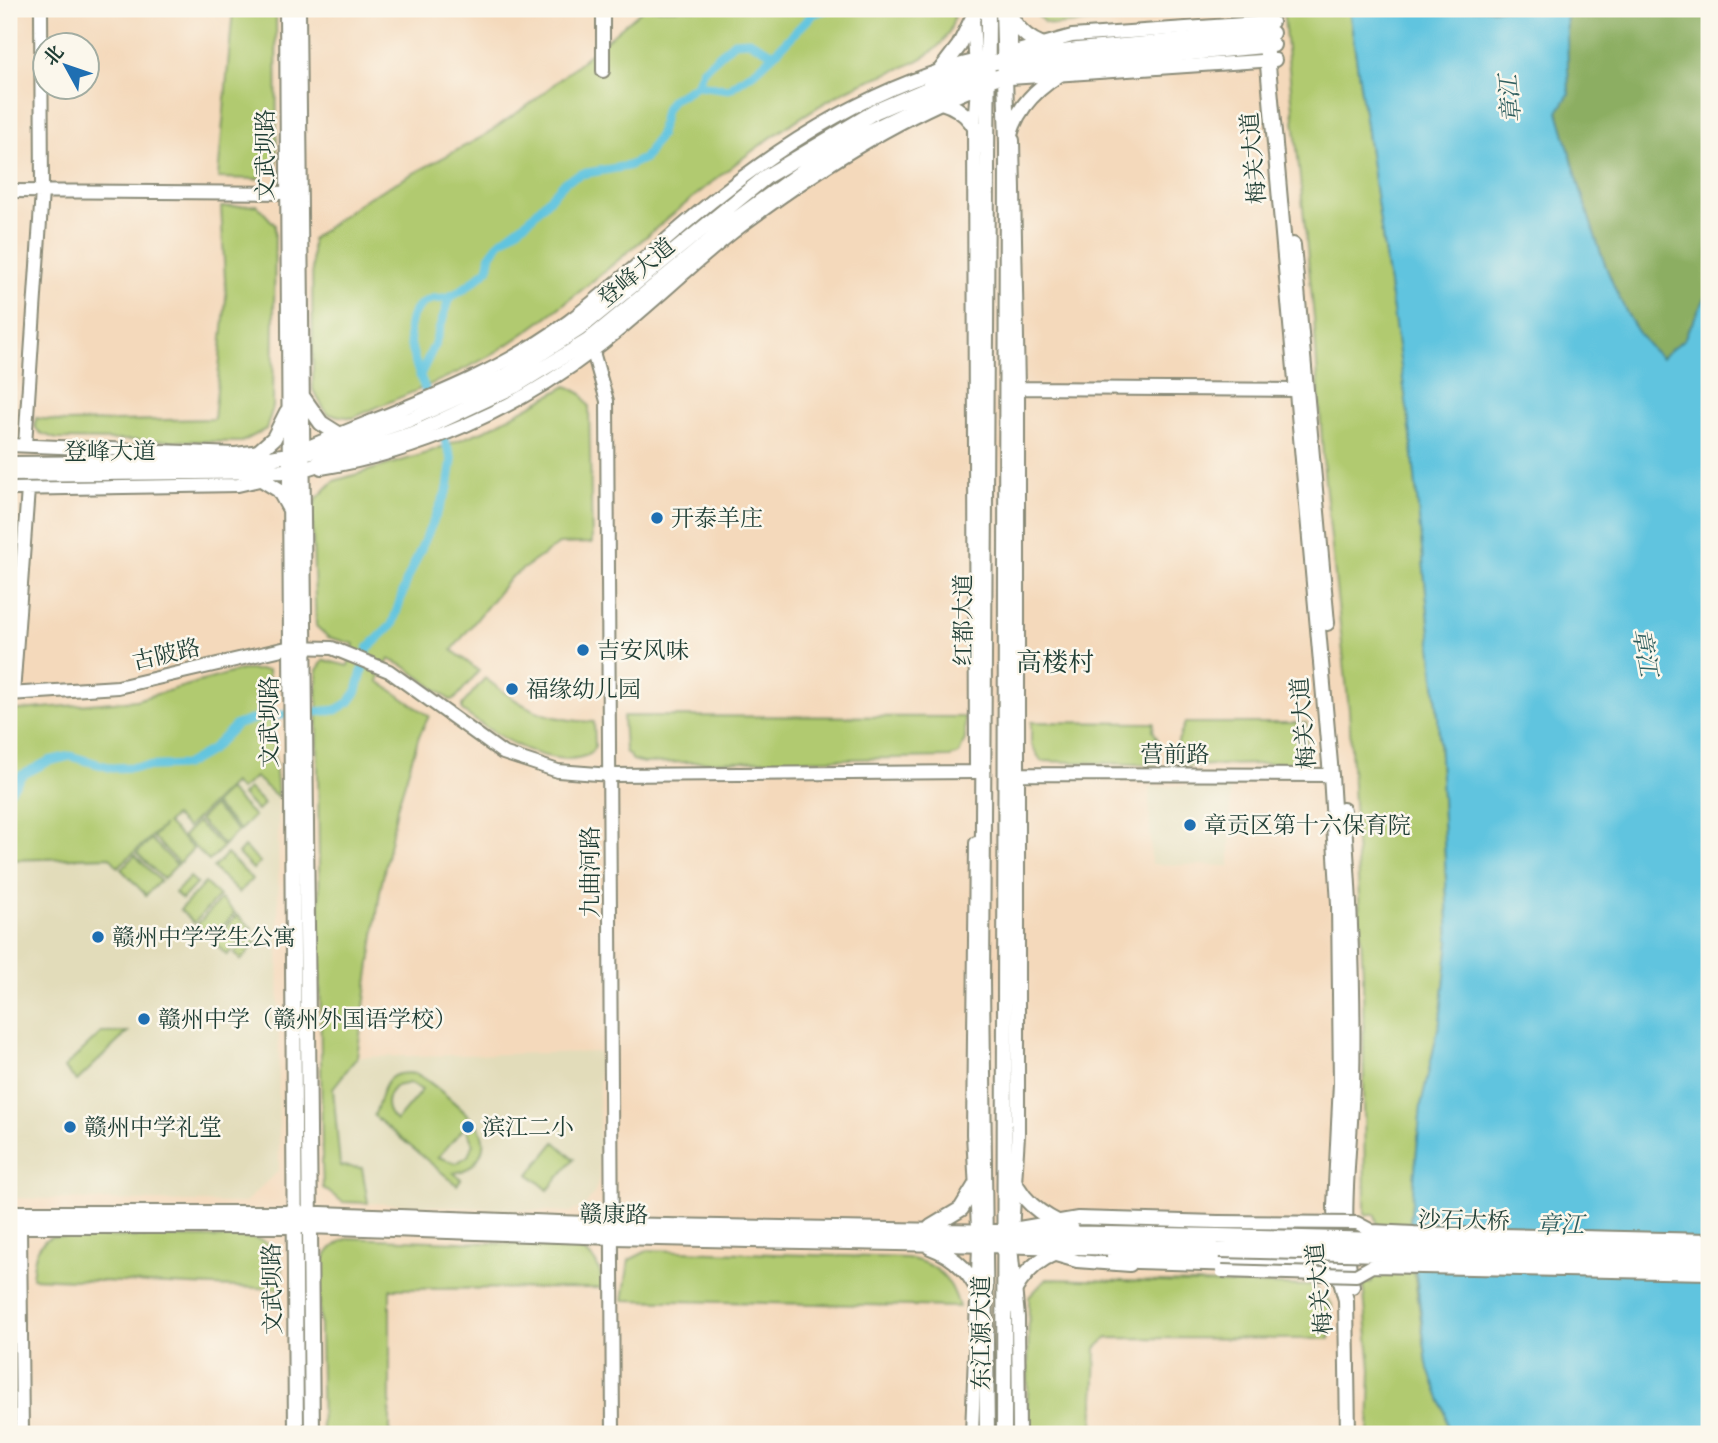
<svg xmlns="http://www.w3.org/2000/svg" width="1718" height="1443" font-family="'EB Garamond','Noto Serif SC',serif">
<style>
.built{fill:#e2dcba}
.green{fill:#b1ca70;stroke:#688452;stroke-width:2;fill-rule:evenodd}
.forest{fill:#8cae62;stroke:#56764b;stroke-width:2}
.water{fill:#61c4df;stroke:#40808a;stroke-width:2}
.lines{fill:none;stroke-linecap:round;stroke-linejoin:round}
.canal{stroke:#61c4df;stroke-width:9}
.minor-casing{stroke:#8a8b78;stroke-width:16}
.major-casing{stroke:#8a8b78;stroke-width:18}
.minor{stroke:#fff;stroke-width:12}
.major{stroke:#fff;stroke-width:14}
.minor-bridge-casing{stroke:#8a8b78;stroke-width:16;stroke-linecap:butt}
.major-bridge-casing{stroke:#8a8b78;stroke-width:18;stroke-linecap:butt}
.minor-bridge{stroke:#fff;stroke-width:12}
.major-bridge{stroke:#fff;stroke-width:14}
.poi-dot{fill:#1f6fb2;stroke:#fbf7ec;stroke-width:2.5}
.labels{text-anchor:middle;stroke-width:5;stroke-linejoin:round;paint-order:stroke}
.street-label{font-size:23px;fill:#1f3d34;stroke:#fbf7ec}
.poi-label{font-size:23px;fill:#1f3d34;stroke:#fbf7ec;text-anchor:start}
.water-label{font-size:24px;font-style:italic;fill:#305f5f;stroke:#fbf7ec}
.quarter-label{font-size:26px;fill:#1f3d34;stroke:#fbf7ec}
</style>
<rect width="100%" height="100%" fill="#fbf7ec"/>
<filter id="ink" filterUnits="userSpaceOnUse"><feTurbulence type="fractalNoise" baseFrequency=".0143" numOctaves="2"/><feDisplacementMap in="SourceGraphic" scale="14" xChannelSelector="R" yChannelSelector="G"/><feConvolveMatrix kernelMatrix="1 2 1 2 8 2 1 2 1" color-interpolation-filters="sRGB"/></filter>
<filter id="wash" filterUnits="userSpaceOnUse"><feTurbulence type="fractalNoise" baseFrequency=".00686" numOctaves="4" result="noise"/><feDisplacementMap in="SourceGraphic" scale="28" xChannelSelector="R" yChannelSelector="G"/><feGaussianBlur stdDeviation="1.57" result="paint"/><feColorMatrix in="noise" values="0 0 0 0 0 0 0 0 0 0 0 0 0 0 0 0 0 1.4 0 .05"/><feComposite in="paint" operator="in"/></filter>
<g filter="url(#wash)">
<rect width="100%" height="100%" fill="#f4d9bb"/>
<path class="built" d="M255,777L278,797L279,1170L244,1203L9,1198V860L110,857L119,867L174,815L187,828L233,783Z
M1230,785V866L1151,864L1149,786Z
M599,1052V1178L595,1192L584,1207L570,1212L368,1203L362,1168L340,1166L333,1088L357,1057Z"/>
<path class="green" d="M233,9H276L277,163L258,179L218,178Z
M643,9H955C952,63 888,69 849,89C723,156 627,264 510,343C463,375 404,394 353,418L327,414L313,390L312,239L365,199L482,137L534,101Z
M1031,9H1232L1054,25L1044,22Z
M1283,9H1349L1411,435L1438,716L1449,942L1440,1021L1421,1106L1410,1224L1378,1226L1375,1215H1365L1363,974L1349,710L1324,472L1314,318Z
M257,205L275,225L273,407L266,429L242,442L57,439L40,433L35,427L36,418L65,422L214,419L226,298L221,207Z
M567,386L582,394L589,406L592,543L559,544L510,578L452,650L479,671L455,699L450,700L406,667L389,659L378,681L429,716L419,736L397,808L380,892L357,1057L333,1088L340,1166L362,1168L368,1203L343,1202L323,1188L322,1164L317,670L324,660L348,666L354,644L328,637L316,626L312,514L316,499L334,481L421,455L485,430Z
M241,670H268L278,797L255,777L240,790L233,783L187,828L174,816L167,823L193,849L179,863L153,837L164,825L118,867L110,857L9,860V711L136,700Z
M485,678C523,708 544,720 594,722L595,746L590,754C550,773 493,733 462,711V705Z
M623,716L965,717V739L959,754L950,757L643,763L633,760L625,751Z
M1031,722L1154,723L1153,730L1158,740L1157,765L1041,761L1031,744Z
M1185,723H1307L1306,747L1296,763L1178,766V741Z
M249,789L264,804L257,811L242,795Z
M228,790L254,816L240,830L214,804Z
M213,806L238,831L224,845L199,820Z
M197,822L223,847L209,861L183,836Z
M151,839L177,865L163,879L137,853Z
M244,847L260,862L253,869L238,854Z
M227,854L252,879L239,893L213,868Z
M135,855L160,881L146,895L121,869Z
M190,877L197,883L182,899L175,893Z
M205,883L219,896L194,923L180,910Z
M221,899L235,913L211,939L196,926Z
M237,915L252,928L227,955L213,942Z
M249,937L256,943L241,960L234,953Z
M128,1032L77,1081L64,1068L101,1033Z
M416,1074C430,1080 470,1115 479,1128C491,1149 475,1170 454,1173L461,1179L457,1185L374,1116C384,1094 380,1068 416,1074ZM410,1083L422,1090L396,1121C384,1110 384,1097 396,1086ZM465,1127L473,1143L468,1156L456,1163L438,1157Z
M555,1142L574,1159L548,1190L529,1174Z
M52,1236L253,1238C280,1244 283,1263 283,1289L32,1278C34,1260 34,1245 52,1236Z
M349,1238L568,1246C593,1252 600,1263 603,1288L390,1289V1434H322L319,1277C322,1258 330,1245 349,1238Z
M649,1250L907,1258C937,1264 951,1277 959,1307L623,1300L629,1260Z
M1414,1272L1427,1364L1445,1412L1449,1434H1369L1371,1369L1363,1284L1372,1282V1273Z
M1046,1279L1313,1286L1332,1305L1330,1339L1107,1338L1096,1348L1093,1434H1027L1029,1297Z"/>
<path class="forest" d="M1566,9H1709V290L1684,339L1661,358C1609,316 1578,177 1558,111L1569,94Z"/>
<path class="water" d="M1349,9H1566L1569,94L1558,112C1578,176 1609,317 1661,358L1684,339L1709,290V1434H1449L1445,1412L1427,1364L1410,1224L1421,1105L1440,1021L1449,942L1438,716L1411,435Z"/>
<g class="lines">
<path class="canal" d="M813,14L826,9
M697,85L729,89L758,69L774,54
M420,375L434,346L450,297
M430,401C420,374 388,313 432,299C437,298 443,299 448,297C462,293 477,278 488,269L491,254L501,241L530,219L566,181L581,174L628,166L645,158L660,134L665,110L671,100L697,85L703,70L734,42L749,41L774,54L813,14L809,9
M9,792L22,775L49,761L70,756L112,768L185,765L211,750L236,725L260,717L336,710L349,702L357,691L368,648L392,625L407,580L448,488L452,460L441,430"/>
</g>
</g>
<g filter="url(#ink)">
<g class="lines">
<g class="minor-casing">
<path id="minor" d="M603,9V71
M973,18L977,88L974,124L976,769
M1003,55L1072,36L1272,22
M1011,59V14
M1010,78L1275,60
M1013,140L1018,388V1135L1011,1247L1018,1317L1019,1434
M9,191L295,193
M591,345L607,401L613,1434
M1018,388L1305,390
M9,445L235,454L261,451
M25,445L42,191L41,9
M306,448C395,410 490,380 569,321C618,284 663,241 711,202C788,139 884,81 982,59
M321,468C419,452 516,410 595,349C646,310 691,264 741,226C813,172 895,119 979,87
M9,489L238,485L268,478
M9,694L118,687L291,647L332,648L389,671L503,753L558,771L611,775L976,772
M13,694L28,489
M1018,774L1331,775
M20,1226L22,1434
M1013,1229L1078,1218L1218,1222
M1052,1254L1077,1261L1130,1265
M972,1434L979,1246L973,1134L976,843"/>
</g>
<g class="major-casing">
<path id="major" d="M287,9L296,1434
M298,9L312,1434
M1003,9L1007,143L1004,1434
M1007,9C1016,31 1034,45 1058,49
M1263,9L1331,775L1339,904L1341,1083L1335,1206L1337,1267L1346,1300L1348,1434
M930,84L959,46L977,9
M932,100C960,104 975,121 984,147
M1010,135C1018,103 1044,82 1072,67
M1293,245L1327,623
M302,396L321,423L348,440
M248,461L274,438L287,412
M9,464L246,462L318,450L411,419L507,375L579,329L767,176L876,111L988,63L1077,50L1272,33
M9,474L283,471L303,469L415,433L515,386L588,341L735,220L836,147L959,88L1026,69L1273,45
M255,475L279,490L289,508
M1343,810C1350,901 1354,992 1352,1083C1350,1150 1338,1220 1352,1286
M1008,1165C1018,1200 1040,1215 1072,1229
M9,1213H295L613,1225L1218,1236
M9,1226H308L614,1237L1219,1250
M931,1227L961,1209L981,1176
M1298,1231H1344
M930,1247C955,1256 974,1275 982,1301
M1114,1256L1137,1261L1345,1267
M1006,1309C1015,1283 1035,1257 1063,1251
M987,1434L982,982L988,9"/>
</g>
<use href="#minor" class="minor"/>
<use href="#major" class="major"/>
<g class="minor-bridge-casing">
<path id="minor-bridge" d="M1218,1222L1357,1223L1372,1231L1414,1233L1709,1240
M1222,1271L1356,1275L1372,1266L1709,1273"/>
</g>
<g class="major-bridge-casing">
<path id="major-bridge" d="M1218,1236L1709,1248
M1219,1250L1709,1262"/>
</g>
<use href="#minor-bridge" class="minor-bridge"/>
<use href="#major-bridge" class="major-bridge"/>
</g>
</g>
<g class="poi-dot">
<circle cx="657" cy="518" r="7"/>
<circle cx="583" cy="650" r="7"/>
<circle cx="512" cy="689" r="7"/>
<circle cx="1190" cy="825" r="7"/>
<circle cx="98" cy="937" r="7"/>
<circle cx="144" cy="1019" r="7"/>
<circle cx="70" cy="1127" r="7"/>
<circle cx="468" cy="1127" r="7"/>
</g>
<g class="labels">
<g class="street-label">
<text transform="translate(265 155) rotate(-90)" y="8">文武坝路</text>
<text transform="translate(1253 158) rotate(-95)" y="8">梅关大道</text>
<text transform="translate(636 272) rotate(-40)" y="8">登峰大道</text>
<text x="110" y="459">登峰大道</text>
<text transform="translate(963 620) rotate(-90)" y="8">红都大道</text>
<text transform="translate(166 654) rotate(-13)" y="8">古陂路</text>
<text transform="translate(269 722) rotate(-90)" y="8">文武坝路</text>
<text transform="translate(1303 723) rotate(-95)" y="8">梅关大道</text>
<text x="1175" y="762">营前路</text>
<text transform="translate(590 872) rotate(-90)" y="8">九曲河路</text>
<text transform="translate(614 1214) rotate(1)" y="8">赣康路</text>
<text transform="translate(1464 1220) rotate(1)" y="8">沙石大桥</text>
<text transform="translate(272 1289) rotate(-91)" y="8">文武坝路</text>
<text transform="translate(1319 1289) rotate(-96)" y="8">梅关大道</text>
<text transform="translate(981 1333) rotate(-90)" y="8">东江源大道</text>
</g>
<g class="poi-label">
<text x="671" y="526">开泰羊庄</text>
<text x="597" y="658">吉安风味</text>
<text x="526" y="697">福缘幼儿园</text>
<text x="1204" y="833">章贡区第十六保育院</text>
<text x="112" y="945">赣州中学学生公寓</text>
<text x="158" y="1027">赣州中学（赣州外国语学校）</text>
<text x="84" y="1135">赣州中学礼堂</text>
<text x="482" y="1135">滨江二小</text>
</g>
<g class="water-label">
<text transform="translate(1510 99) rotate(-95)" y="8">章江</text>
<text transform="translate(1645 652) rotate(80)" y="8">章江</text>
<text x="1560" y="1233">章江</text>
</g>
<g class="quarter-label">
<text x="1055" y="671">高楼村</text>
</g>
</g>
<rect width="1718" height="1443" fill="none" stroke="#fbf7ec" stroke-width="35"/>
<g transform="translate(66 66) rotate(310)"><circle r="33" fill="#fbf7ec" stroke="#a3ada2" stroke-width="2"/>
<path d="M0-5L12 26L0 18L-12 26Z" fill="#1f6fb2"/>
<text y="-10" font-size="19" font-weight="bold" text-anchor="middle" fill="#1f3d34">北</text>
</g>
</svg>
